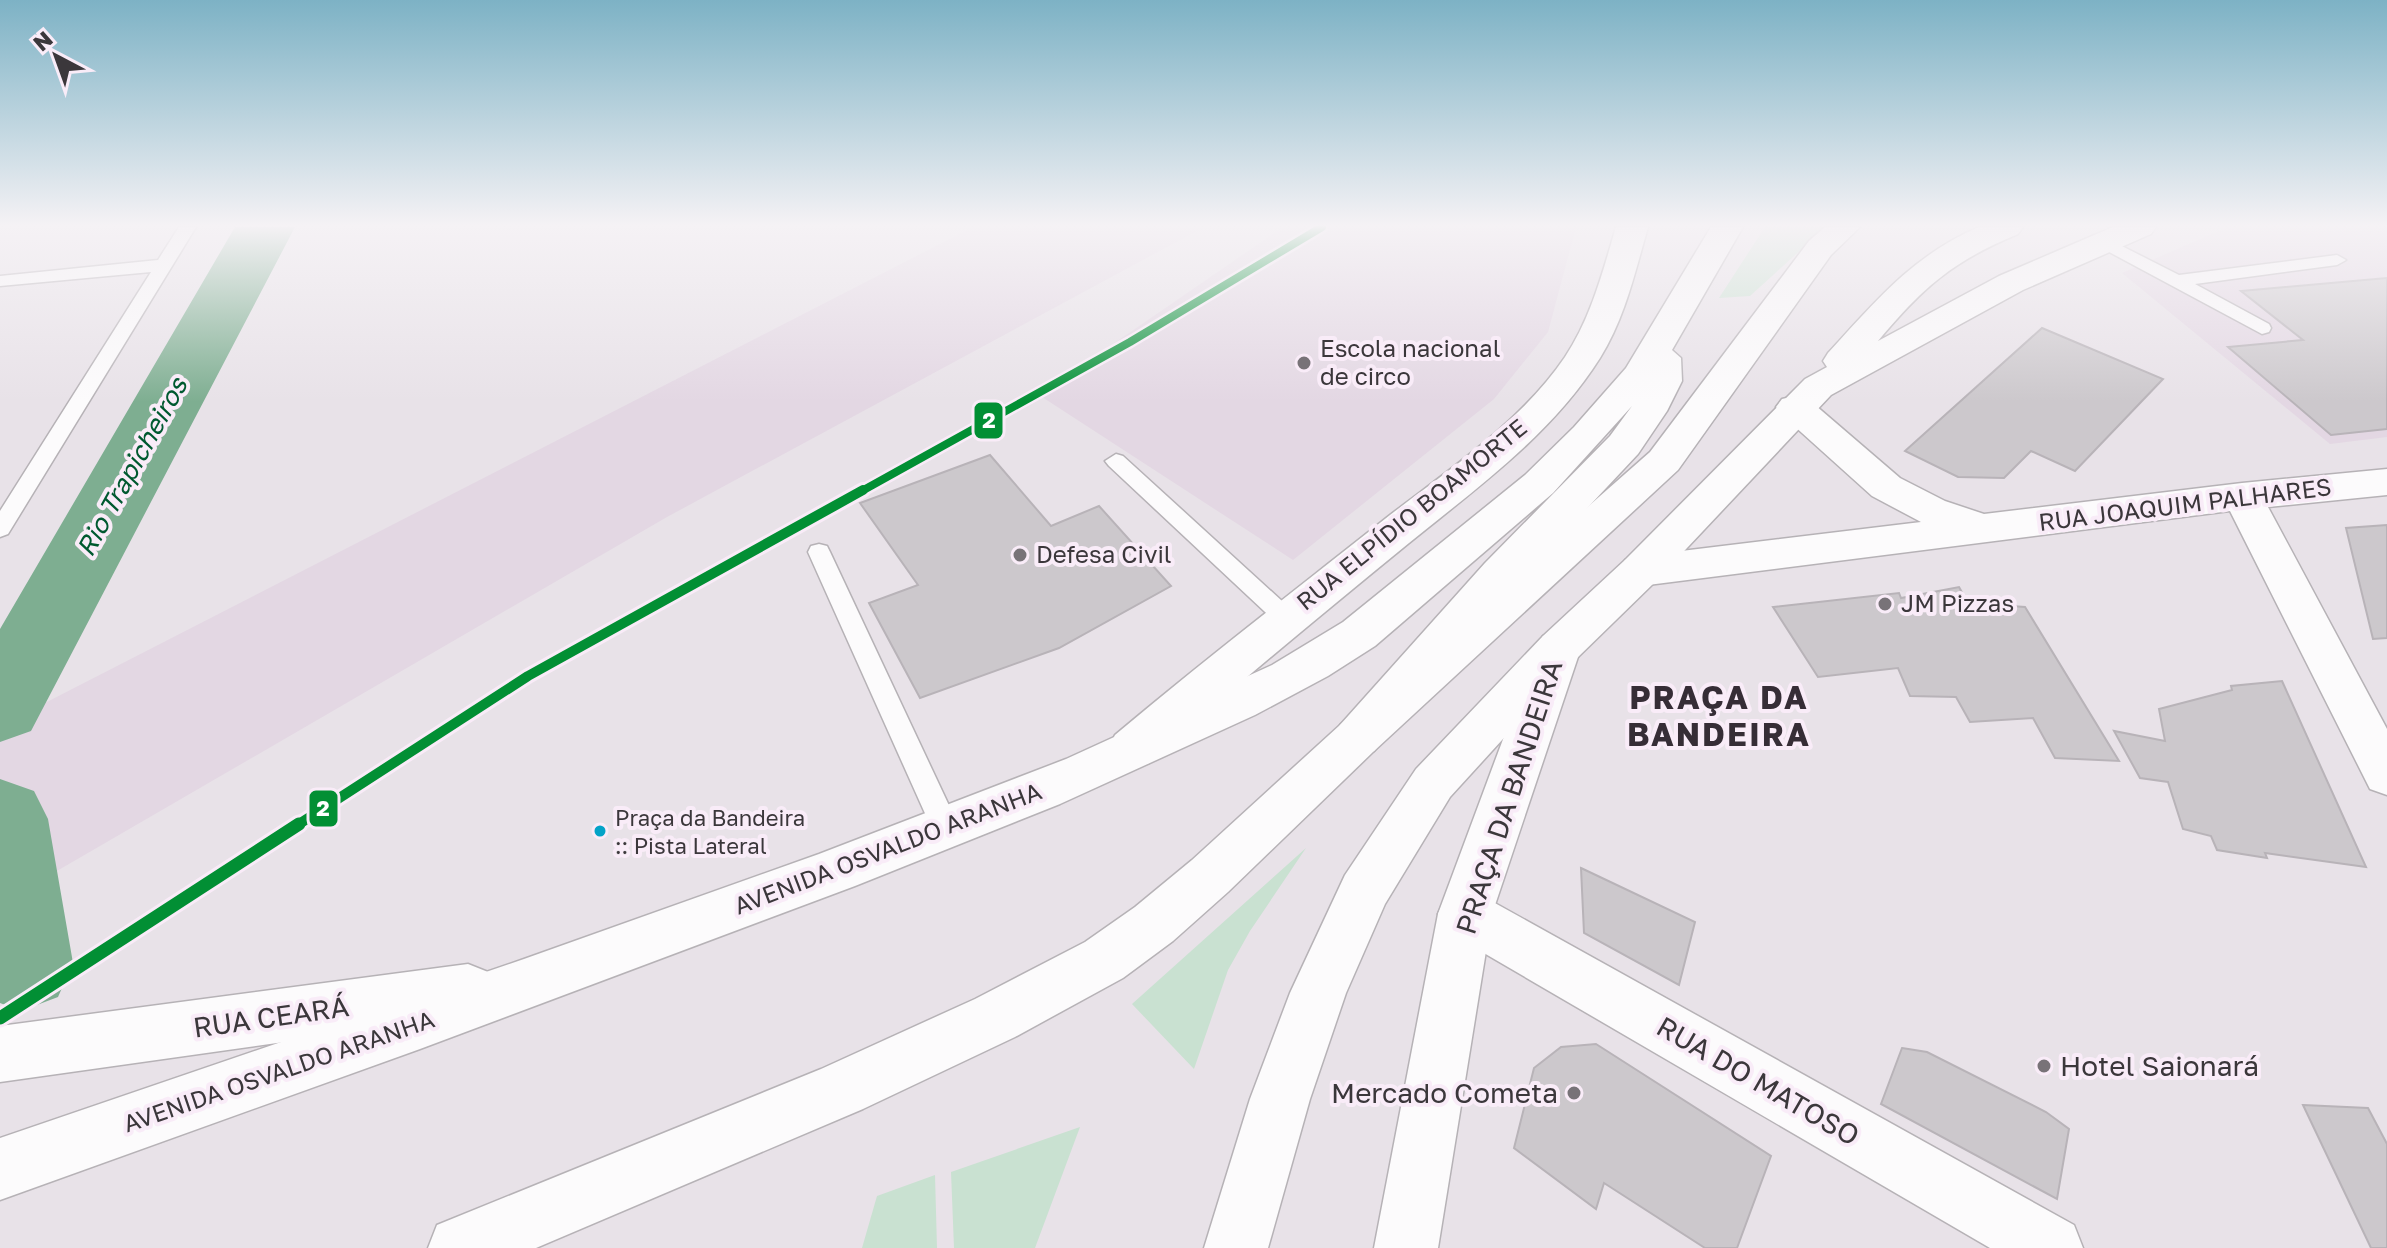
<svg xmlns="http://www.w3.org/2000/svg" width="2387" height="1248" font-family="'Golos Text',sans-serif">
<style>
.built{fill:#e3d7e3}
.green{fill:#c9e1d1}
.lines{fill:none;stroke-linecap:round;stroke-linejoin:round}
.river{fill:#7eae91;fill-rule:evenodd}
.building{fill:#ccc8cc;stroke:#b8b3b8;stroke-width:2}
.service-casing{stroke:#b6b2b6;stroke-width:3}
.minor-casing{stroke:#b6b2b6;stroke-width:3}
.tertiary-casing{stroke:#b6b2b6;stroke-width:3}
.secondary-casing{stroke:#b6b2b6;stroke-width:3}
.primary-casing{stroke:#b6b2b6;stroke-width:3}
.motorway-casing{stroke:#b6b2b6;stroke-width:3}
.service{fill:#fcfbfc;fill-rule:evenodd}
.minor{fill:#fcfbfc;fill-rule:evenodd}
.tertiary{fill:#fcfbfc;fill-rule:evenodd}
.secondary{fill:#fcfbfc;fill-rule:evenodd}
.primary{fill:#fcfbfc;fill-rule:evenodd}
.motorway{fill:#fcfbfc;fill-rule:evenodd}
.metro-1-far2-casing{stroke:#f9ecf8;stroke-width:13}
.metro-1-far1-casing{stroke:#f9ecf8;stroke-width:16}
.metro-1-casing{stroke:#f9ecf8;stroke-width:19}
.metro-1-far2{stroke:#028f34;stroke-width:8}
.metro-1-far1{stroke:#028f34;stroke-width:10}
.metro-1{stroke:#028f34;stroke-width:13}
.poi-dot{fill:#787378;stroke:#f9ecf8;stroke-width:3}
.bus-dot{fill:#03a3c7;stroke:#f9ecf8;stroke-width:3}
.labels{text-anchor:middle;stroke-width:8;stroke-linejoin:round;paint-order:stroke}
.bus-label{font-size:22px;fill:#3b373b;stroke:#f9ecf8;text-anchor:start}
.poi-label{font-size:24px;fill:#3b373b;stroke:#f9ecf8;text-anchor:start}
.street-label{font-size:24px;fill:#3b373b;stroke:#f9ecf8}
.water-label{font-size:26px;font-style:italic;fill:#005930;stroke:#f9ecf8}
.near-street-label{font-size:28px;fill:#3b373b;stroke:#f9ecf8}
.near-poi-label{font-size:28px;fill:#3b373b;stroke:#f9ecf8;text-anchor:start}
.district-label{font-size:32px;font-weight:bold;letter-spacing:2px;fill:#362d36;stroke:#f9ecf8}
.line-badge{stroke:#f9ecf8;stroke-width:3}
.badge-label{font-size:22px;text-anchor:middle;font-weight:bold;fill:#fff}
</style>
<rect width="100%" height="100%" fill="#e8e2e8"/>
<path class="built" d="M973,227H1204L667,517L0,904V726Z
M1283,227H1576L1548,332L1494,399L1293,560L1039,395Z
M2228,227H2387V437L2330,444L2122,273Z"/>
<path class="green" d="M1765,227H1826L1750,296L1719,298Z
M1306,848L1250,931L1228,970L1194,1069L1132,1004Z
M1080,1127L1035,1248H954L951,1172Z
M935,1175L937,1248H862L877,1196Z"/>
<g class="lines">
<path class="river" d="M235,227H295L31,731L0,742V629Z
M0,779L34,791L48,819L73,963L58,997L21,1011L0,1003Z"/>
</g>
<path class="building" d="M2387,278V429L2331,435L2228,347L2303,340L2241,291Z
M2042,328L2163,379L2075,471L2031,451L2004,478L1958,477L1905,451Z
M990,455L1051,526L1099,506L1171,586L1059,648L920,698L869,603L918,585L860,503Z
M2387,525V638L2373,639L2346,528Z
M1959,587L1968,603L2025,607L2119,761L2055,758L2033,718L1970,722L1956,697L1910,696L1898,668L1818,677L1773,607L1899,593L1901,598Z
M2282,681L2366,867L2265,853L2267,858L2217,850L2211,836L2183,829L2168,782L2140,778L2114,731L2165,741L2159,709L2232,690L2231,686Z
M1581,868L1695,922L1679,985L1584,933Z
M1596,1044L1771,1156L1737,1248H1705L1604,1183L1596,1209L1514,1148L1534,1068L1561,1047Z
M1902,1048L1927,1052L2046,1112L2069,1129L2057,1199L1881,1104Z
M2303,1105L2368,1108L2387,1144V1248H2371Z"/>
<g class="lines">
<g class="service-casing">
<path id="service" d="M179,227H196L8,534L0,537V511L151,272L0,286V276L158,260Z
M2104,237L2179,275L2337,255L2346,260L2337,265L2195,284L2269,324L2271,328L2269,332L2262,334L2098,246L2095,242L2098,238Z
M1116,454L1123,456L1294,612L1298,618L1294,624L1286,627L1278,624L1109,466L1105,461Z
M819,544L827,546L830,552L960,829L956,837L946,841L936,837L932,829L808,552L811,546Z"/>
</g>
<g class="minor-casing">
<path id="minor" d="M1795,396L1808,399L1900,478L1945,501L1984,514L2242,483L2387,469V495L2268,507L2387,729V795L2370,789L2230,511L1640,586L1625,582L1619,571L1625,560L1640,556L1921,522L1872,496L1782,415L1776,407L1782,399Z
M1465,890L1484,897L2074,1225L2083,1248H1990L1446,931L1438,914L1446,897Z"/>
</g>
<g class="tertiary-casing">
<path id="tertiary" d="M1559,631L1575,636L1581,648L1492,914L1438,1248H1374L1438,914L1537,648L1543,636Z
M468,964L488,972L496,990L488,1008L468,1016L0,1082V1026Z"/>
</g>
<g class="secondary-casing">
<path id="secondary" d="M1616,227H1648C1635,272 1625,318 1600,358C1552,434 1478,487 1409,543C1321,615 1233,687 1149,763L1132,768L1115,763L1108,749L1115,735C1205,659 1298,588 1390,515C1451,468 1521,422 1565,357C1591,318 1603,271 1616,227Z"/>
</g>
<g class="primary-casing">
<path id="primary" d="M1711,227H1743L1672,350L1681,358L1682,381L1667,411L1638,454L1515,585L1374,751L1228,892L1173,941L1123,978L1015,1037L863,1109L536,1248H428L437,1225L821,1069L975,999L1085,942L1135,907L1192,860L1340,725L1485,563L1610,436L1632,406L1553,493L1375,646L1328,676L1255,715L1060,804L855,886L420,1049L0,1200V1138L524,959L819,854L1066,759L1272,665L1343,622L1525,475L1574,427L1626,368Z
M1979,227H2023L2018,234C1953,261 1923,287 1878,341L1999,276L2113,227H2156L2151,234L2023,290L1831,395L1655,582L1575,660L1450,797L1385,904L1346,993L1310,1099L1268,1248H1204L1250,1099L1290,993L1345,875L1416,769L1543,636L1625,560L1805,379L1827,367L1823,361L1828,353C1876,301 1912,256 1979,227Z"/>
</g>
<g class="motorway-casing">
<path id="motorway" d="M1825,227H1860L1831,255L1678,470L1374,751L1357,757L1340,751L1333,738L1340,725L1650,452L1809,241Z"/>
</g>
<use href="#service" class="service"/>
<use href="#minor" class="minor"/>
<use href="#tertiary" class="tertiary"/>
<use href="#secondary" class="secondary"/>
<use href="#primary" class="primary"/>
<use href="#motorway" class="motorway"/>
<g class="metro-1-far2-casing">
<path id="metro-1-far2" d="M860,492L1130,342L1322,227"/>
</g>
<g class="metro-1-far1-casing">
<path id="metro-1-far1" d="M296,826L528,676L863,490"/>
</g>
<g class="metro-1-casing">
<path id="metro-1" d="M0,1018L299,824"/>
</g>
<use href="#metro-1-far2" class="metro-1-far2"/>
<use href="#metro-1-far1" class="metro-1-far1"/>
<use href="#metro-1" class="metro-1"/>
</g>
<linearGradient id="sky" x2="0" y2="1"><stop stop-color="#7db2c5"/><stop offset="0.56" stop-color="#f5f2f5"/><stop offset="1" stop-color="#f5f2f5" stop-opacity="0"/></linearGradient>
<rect width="2387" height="402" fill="url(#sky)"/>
<g class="poi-dot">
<circle cx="1304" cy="363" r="8"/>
<circle cx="1020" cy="555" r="8"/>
<circle cx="1885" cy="604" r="8"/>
<circle cx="2044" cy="1066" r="8"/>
<circle cx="1574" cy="1093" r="8"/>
</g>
<circle class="bus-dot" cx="600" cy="831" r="7"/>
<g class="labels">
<g class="bus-label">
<text x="615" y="826">Praça da Bandeira<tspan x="615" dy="28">:: Pista Lateral</tspan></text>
</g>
<g class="poi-label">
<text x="1320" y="357">Escola nacional<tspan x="1320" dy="28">de circo</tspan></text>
<text x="1036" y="563">Defesa Civil</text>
<text x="1901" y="612">JM Pizzas</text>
</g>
<g class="street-label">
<text transform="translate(2185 505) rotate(-7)" y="8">RUA JOAQUIM PALHARES</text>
<text transform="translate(1412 515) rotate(-39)" y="8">RUA ELPÍDIO BOAMORTE</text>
<text transform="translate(888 849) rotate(-21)" y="8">AVENIDA OSVALDO ARANHA</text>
<text transform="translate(279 1072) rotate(-19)" y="8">AVENIDA OSVALDO ARANHA</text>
</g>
<g class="water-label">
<text transform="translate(132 467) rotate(-61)" y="9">Rio Trapicheiros</text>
</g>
<g class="near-street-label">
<text transform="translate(1509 797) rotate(-72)" y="10">PRAÇA DA BANDEIRA</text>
<text transform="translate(271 1017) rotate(-8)" y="10">RUA CEARÁ</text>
<text transform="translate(1758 1081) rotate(30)" y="10">RUA DO MATOSO</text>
</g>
<g class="near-poi-label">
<text x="2060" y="1076">Hotel Saionará</text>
<text x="1558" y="1103" text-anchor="end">Mercado Cometa</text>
</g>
<g class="district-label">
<text x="1719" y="709">PRAÇA DA<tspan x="1719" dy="37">BANDEIRA</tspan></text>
</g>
</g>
<g class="line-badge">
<rect x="973" y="401" width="31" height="39" rx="8" fill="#028f34"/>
<rect x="308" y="789" width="31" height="39" rx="8" fill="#028f34"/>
</g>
<g class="badge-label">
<text x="989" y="428">2</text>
<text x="323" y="816">2</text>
</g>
<g transform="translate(56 56) rotate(319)" stroke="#f9ecf8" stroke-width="6" paint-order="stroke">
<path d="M0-6L14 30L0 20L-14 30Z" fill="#3b373b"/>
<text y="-12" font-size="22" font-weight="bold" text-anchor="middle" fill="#3b373b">N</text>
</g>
</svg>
